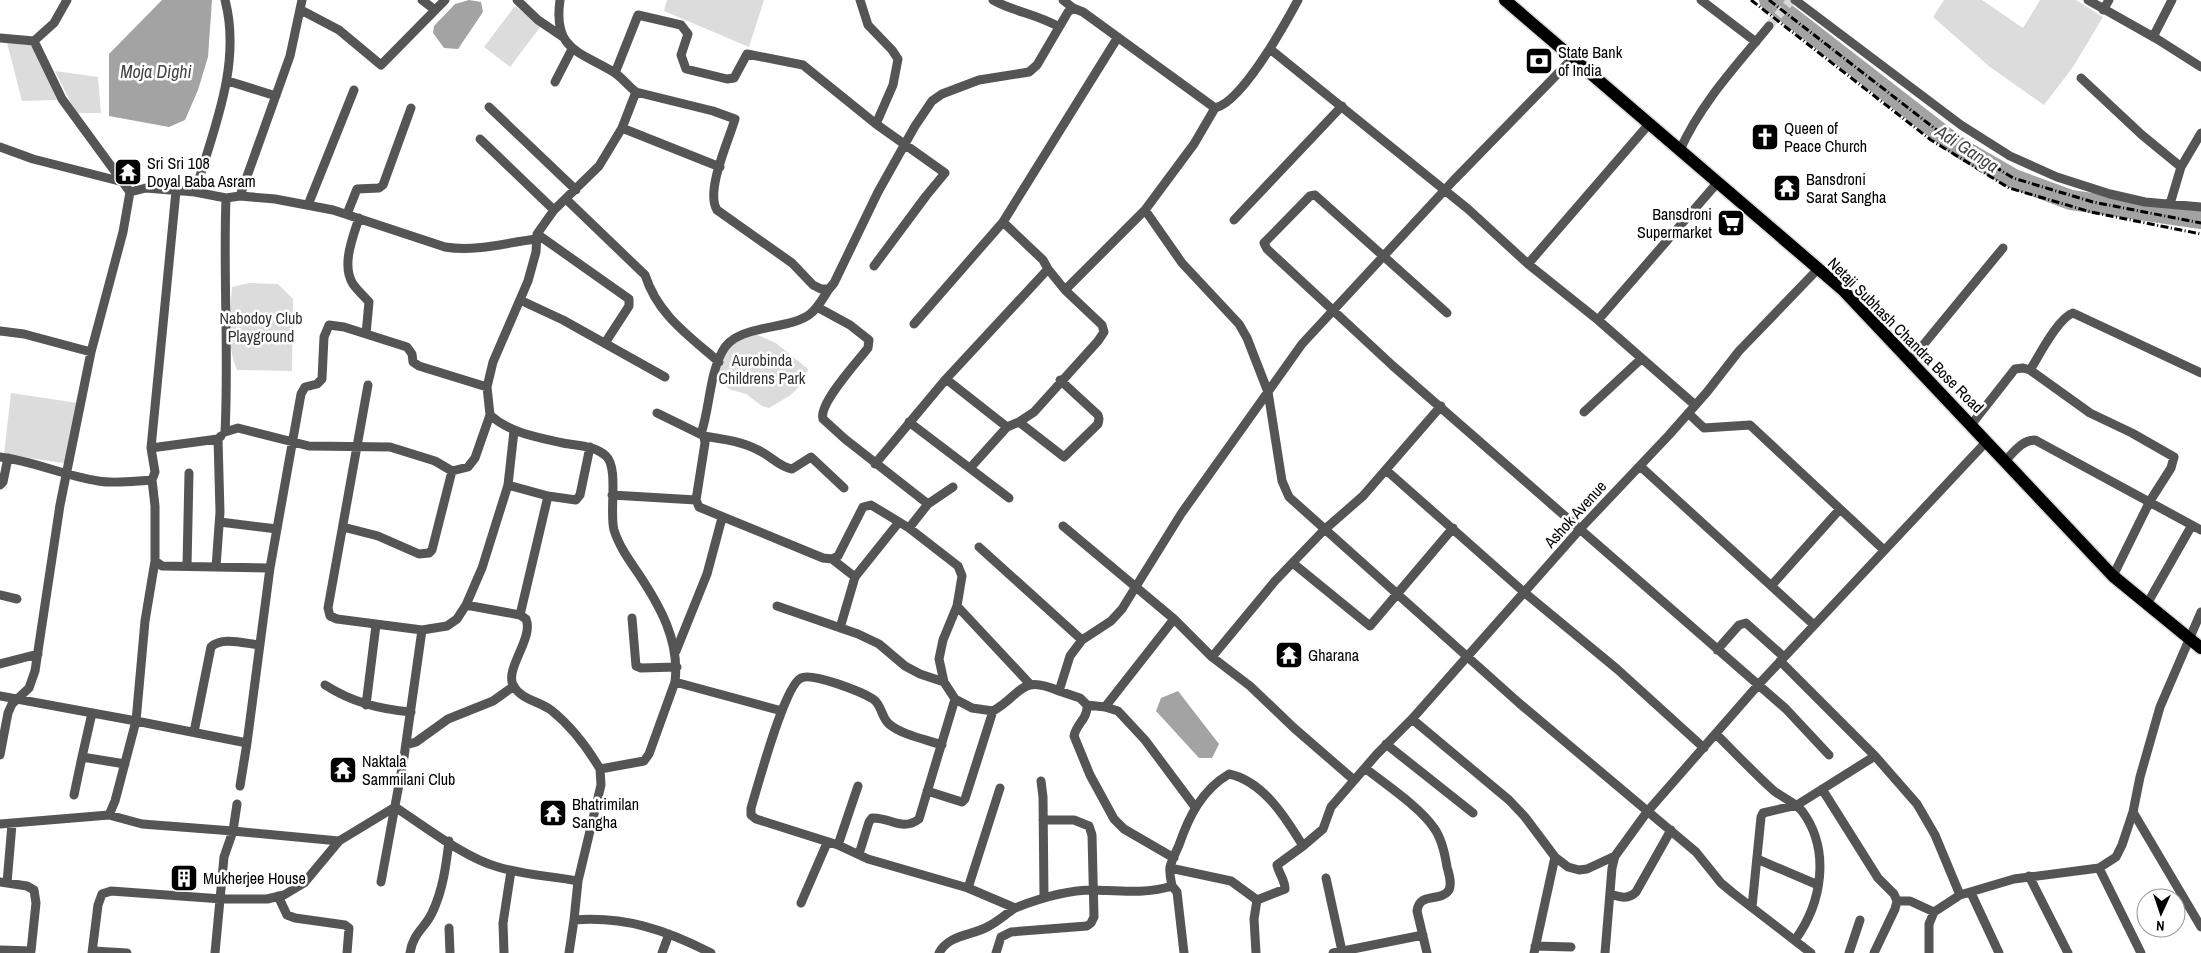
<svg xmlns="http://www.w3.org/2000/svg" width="2201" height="953" font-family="'Archivo Narrow',sans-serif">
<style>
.green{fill:#dcdcdc}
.water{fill:#a3a3a3}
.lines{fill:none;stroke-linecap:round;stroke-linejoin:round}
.river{stroke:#a3a3a3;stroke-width:20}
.street-tunnel{stroke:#d9d9d9;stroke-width:9;stroke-dasharray:9 4.5;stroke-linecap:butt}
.primary-casing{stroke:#dbdbdb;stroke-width:15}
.street{stroke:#555;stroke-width:9}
.primary{stroke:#000;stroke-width:12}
.rail{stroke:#000;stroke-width:3;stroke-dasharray:8 2.5 1 2.5;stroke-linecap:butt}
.labels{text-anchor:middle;stroke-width:5;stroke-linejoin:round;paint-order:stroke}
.poi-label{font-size:16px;fill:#000;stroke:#fff;text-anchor:start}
.park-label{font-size:16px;fill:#333;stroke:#fff}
.street-label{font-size:16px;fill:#000;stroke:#fff}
.water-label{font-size:18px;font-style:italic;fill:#444;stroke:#fff}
</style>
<rect width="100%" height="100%" fill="#fff"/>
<path class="green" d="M667,0H764L749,47L664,11Z
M1944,0H1982L2023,28L2040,0H2076L2103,17L2073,67L2044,105L1990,67L1933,17Z
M515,6L541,26L510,67L484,47Z
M7,43L32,45L57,100L22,101Z
M55,71L98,77L101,113H76Z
M249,283L278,284L293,299L292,371L237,370C226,345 230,314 232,287Z
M755,334L776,343L808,369C801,391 788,397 769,408L762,406L746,394L729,389L717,373C725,348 730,342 755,334Z
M11,393L78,403L69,464L4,454Z"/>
<path class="water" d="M162,0H212L208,57L198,90L185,120L169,127L109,116V54Z
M469,0L481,2L483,12L458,49L444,48L433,33L434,26L455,4Z
M1178,691L1219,744L1212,758H1199L1156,711L1161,698Z"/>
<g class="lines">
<path class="river" d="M1769,0L1960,148L2014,179L2071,200L2201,219"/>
<path class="street-tunnel" d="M1769,26L1791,0"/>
<g class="primary-casing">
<path id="primary" d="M1505,0L1843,290L2113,576L2201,648"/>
</g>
<path class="street" d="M422,0L435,10
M517,0L538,20L563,37
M560,0C553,49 578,51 612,71C621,76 628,86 636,92
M860,0L868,25L892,50L898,59L893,85L876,124
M993,0C1014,12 1037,14 1059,27
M1063,0L1073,8
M1701,0L1756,42
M1795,0L1961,125L2010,156L2057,177L2110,194L2145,202L2201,207
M2088,0L2157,39L2201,67
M301,10L339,30L381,65L445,0
M2103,10L2109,0
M1118,37L1003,222L1043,260L1048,269L1065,290L1145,210
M2153,37L2172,0
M0,38L34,41L54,23L67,0
M34,41L62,99L130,192
M1270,49L1468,209L1528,264L1598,320L1695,405
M615,73L638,15L681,25L688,34L681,55L686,69L727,79L734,78L747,54L803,65L876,124L945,173L926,196L874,266
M2081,78L2142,135L2181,167
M228,81L276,96
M555,82L572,49
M489,107L576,190
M1215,108L1194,144L1145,210L1182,263L1239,324L1247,338L1268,392L1282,481L1289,497L1519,703L1696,852L1721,883L1733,893L1811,953
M622,128L720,167
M480,139L554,210
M0,147L33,159L123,182
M1680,150C1701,103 1736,66 1769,26
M176,191L151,448L155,472L152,480L155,506V561L162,566L270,568
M195,192C213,131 242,64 225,0
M240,196L290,56L302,0
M226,198C223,276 229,354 225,432L238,428L309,446L390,447L435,461L452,471L468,467L475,458L490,415
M567,200L645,275C658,315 688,335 719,362
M2170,204L2181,167L2201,133
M308,205L354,90
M347,214L357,189L379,188L383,185L411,108
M359,218C353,237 341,265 353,284C357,290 364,296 369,302L366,334
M1234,220L1342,106
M537,234L629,299V306L605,343
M1528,264L1649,124
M520,300L563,320L665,377
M817,307L850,325L869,340L868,348C858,361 818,404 823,419L845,439L928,504L909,528
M1447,313L1315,195L1310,196L1264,243L1267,249L1393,366L1786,709L1829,755
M1598,320L1718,182
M914,324L1003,222
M0,331L24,334L91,352
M1910,361L2003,248
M2030,370C2039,356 2058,318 2073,313L2201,373
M946,379L1048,269
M368,385L328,608L330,616L337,619L422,630L447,626L457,619L466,605L482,568L508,485L514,431
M1584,412L1641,359
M657,413L704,436L705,443L696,500L699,507L823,558L832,559L855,577
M1688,413L1704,428L1750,425L1884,550
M909,422L1009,498
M1019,422L1064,457L1098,424L1099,419L1098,415L1060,380
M1971,425L2015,369L2023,368L2030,370L2090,413L2132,433L2174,457L2171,468L2150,501L2113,576
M701,434C710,407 709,377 722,352C736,323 789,331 810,314C818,308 823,298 829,289
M704,436C722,439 741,441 758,450C770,455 779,467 792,469L811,457L844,488
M151,448L218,439L221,436
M0,457C33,461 65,476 98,481C116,484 134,481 152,480
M2005,461C2014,452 2022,440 2035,440L2201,530
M875,464L946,379L1007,427L1019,422L1034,412L1098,341L1104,332L1102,325L1065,290
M1640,466L1814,625
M971,467L1007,427
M1386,470L1525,593L1617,669L1704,748
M0,485L3,482L8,458
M508,485L548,496L576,500L580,495L590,447
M612,495L696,500
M928,504L953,487
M220,522L277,529
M1063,526L1174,619L1212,657L1250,686L1294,728L1354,780
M343,527L378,536L419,554L429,553L432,550L452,471
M979,547L1082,640
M832,559L838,556L863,507L871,505L909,528L958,566L962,576L957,606L943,640L939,659L944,682L955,699L972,708L993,711C1023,694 1019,674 1059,691
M1294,564L1370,626L1453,528
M187,566L189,473
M216,567L220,512L218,439
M1771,586L1840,509
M0,595L17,599
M2147,604L2192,525
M466,605L520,615L526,619C534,638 505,668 513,685C521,700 539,701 551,710C571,726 587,747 600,769
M777,606L858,634L879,644L905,666L920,674L944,682
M957,606L1029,683
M520,615L548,496
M632,618L636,666L641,668L677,667
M840,628L855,577L899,522
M1717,650L1739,625L1746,623L1784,657
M676,651L707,574L722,518
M1212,657L1275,581L1324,530L1363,496L1441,406
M1780,661L1875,756L1917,804L1935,835L1960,895
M0,664L38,654
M675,682C680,641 660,606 638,573C629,560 619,546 614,530C609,512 619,468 606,456C594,445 577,446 563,443C537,437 510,433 490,415L487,387L493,362L528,281L536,252L537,234L554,210L599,166L622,128L636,92L713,111L735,119C729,140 705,191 717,210L792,263L813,285L821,289H829L834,283L878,192L915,126L932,101L942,94L979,80L1029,72L1037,65L1068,12L1073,8L1083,12L1215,108C1242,102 1285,24 1298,0
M325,685C352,702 378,709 411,712
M0,696L136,721L145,621L155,561
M366,705L376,625
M1087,705L1105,707L1118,711L1145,740L1195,807
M1105,707L1174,619
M92,713L82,757L125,764
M1412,719L1509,800L1525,817L1555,857L1568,867L1579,870L1587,869L1615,856
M194,732L211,647C222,636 246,644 260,645
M1716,734C1735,753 1754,773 1774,791C1783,798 1795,802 1802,811C1831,850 1822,903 1795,940
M1386,744L1473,813
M406,745L416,742L448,719L493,701L514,686
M942,745C925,739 902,735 889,724C881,717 882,705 873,699C862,692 812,672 801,678C784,686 758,786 751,808V815L756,819L838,845L868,859L968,888L1015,908C1040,898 1066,890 1094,890C1121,891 1146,894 1172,886C1171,880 1169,873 1170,867C1172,860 1176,852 1179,845C1189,816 1202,790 1229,774C1263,781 1286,818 1303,846L1323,829L1331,807L1377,754L1412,719L1581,528L1669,435L1707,392L1739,351L1818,269
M0,755L8,713L12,704L29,688L35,671L60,505L91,352L123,232L130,192L146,188L195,192L226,198L240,196L275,199L333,210L445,247C477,252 504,243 536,239
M1365,768C1385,784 1420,807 1434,828C1442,839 1445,854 1447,867C1449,874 1452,883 1449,890C1440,903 1420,891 1417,911L1427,953
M1041,781L1043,797L1044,897
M240,786L247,743
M1822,789L1878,878L1894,894L1897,901L1895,909L1874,953
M927,791L962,802L965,799L993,711
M74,795L82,757
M237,804L233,831L339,841
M2133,812L2201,927
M109,815L115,801L136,721L247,743L270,568L301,394L305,387L317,384L322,379L324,337L329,325L344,327L407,347L412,354L413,362L419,366L487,387
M0,824L109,815L142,824L233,831L224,857L215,953
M838,845L858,786
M859,854L869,822L872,818C890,817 902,832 919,819L955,699
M1174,858L1124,829L1114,819L1090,775L1074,736C1076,724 1088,719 1087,705L1080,698L1059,691L1070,656L1082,640L1111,621L1122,609L1181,514L1302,344L1454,180L1573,58
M1757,859L1818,885
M1170,868L1231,881L1257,900
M2099,868L2141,953
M2029,876L2068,953
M1326,878L1342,951
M0,882L27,886L34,890L36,903L31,951L1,950L0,953
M381,882L404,757L422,630
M7,883L12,824
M1172,886L1177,892L1184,953
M968,888L1000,788
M1971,893L1999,953
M1610,894C1620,897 1628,900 1636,892L1671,830
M278,896L287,915L295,918L345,925L349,928L347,953
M1897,901H1910L1934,912
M801,903L827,843
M1752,907L1761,817L1763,813L1797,805L1875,756
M574,920L578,881L601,785L600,769L644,761L649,754L675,682L782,711
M449,928L450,953
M1535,946L1571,947
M93,951L127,953
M92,953L98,905L102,894L111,891L222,899H267L284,895L304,883L339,841L395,807C424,826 465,858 498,867C524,875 551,876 578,881
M410,953C413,933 425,928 432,913C443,890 446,866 449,841
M504,953L503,923L511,871
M569,953L574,920C625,916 666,930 711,953
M662,953L669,934
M939,953C949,934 972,936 989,926C998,921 1006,914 1015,908
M996,953L1001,937L1011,932L1087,926L1091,923L1094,917L1092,835L1089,826L1074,820H1043
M1256,953L1254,919L1257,900L1285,889C1285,880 1279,874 1277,865L1303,846
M1333,953L1423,935
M1534,953L1555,857
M1605,953L1612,868L1615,856L1647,812L1759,684L1987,441
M1849,953L1860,920
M1929,953V924L1934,912L1960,895L2014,879L2099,868L2116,857L2122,845L2133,812L2140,777L2160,707L2201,612"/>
<use href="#primary" class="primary"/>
<path class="rail" d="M1751,0L1931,140L2009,188L2091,212L2201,234
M1769,0L1938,131L2013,178L2093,202L2201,223"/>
</g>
<defs>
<g id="bank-square" transform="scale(1.4375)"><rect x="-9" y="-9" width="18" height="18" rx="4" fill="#000" stroke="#fff"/><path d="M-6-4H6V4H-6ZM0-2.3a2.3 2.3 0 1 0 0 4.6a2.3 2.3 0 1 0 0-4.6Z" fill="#fff"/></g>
<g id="church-square" transform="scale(1.4375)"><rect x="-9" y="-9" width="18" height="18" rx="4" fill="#000" stroke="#fff"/><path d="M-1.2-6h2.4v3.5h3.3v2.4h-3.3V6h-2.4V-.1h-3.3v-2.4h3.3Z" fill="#fff"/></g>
<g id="temple-square" transform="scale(1.4375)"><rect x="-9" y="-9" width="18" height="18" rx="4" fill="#000" stroke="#fff"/><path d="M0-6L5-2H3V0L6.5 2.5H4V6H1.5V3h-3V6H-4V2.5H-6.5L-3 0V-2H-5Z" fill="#fff"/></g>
<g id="supermarket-square" transform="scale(1.4375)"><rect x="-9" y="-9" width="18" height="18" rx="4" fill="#000" stroke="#fff"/><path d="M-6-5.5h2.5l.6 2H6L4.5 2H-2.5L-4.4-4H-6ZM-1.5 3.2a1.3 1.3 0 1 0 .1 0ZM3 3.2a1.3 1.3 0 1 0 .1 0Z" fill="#fff"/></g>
<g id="building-square" transform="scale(1.4375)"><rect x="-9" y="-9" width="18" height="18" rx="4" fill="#000" stroke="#fff"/><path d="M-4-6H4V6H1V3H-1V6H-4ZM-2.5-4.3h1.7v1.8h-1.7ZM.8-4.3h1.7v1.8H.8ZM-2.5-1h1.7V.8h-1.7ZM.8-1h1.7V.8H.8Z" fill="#fff"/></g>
</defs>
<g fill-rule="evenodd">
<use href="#bank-square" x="1539" y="61"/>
<use href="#church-square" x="1765" y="137"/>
<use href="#temple-square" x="128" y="172"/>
<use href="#temple-square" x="1787" y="188"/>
<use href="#supermarket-square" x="1731" y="223"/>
<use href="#temple-square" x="1289" y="655"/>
<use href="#temple-square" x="343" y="770"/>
<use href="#temple-square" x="553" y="813"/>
<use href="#building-square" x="184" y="878"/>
</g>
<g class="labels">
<g class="poi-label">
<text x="1558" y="58">State Bank<tspan x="1558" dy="18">of India</tspan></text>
<text x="1784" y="134">Queen of<tspan x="1784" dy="18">Peace Church</tspan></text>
<text x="147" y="169">Sri Sri 108<tspan x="147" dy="18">Doyal Baba Asram</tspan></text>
<text x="1806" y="185">Bansdroni<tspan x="1806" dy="18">Sarat Sangha</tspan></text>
<text x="1712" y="220" text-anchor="end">Bansdroni<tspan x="1712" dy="18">Supermarket</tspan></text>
<text x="1308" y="661">Gharana</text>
<text x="362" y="767">Naktala<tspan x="362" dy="18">Sammilani Club</tspan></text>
<text x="572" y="810">Bhatrimilan<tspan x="572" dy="18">Sangha</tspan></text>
<text x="203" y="884">Mukherjee House</text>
</g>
<g class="park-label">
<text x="261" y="324">Nabodoy Club<tspan x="261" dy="18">Playground</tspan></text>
<text x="762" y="366">Aurobinda<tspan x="762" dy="18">Childrens Park</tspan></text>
</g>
<g class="street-label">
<text transform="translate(1906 335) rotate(45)" y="6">Netaji Subhash Chandra Bose Road</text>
<text transform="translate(1575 514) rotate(-48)" y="6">Ashok Avenue</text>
</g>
<g class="water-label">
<text x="156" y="78">Moja Dighi</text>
<text transform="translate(1967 149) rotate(33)" y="6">Adi Ganga</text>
</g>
</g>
<g transform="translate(2161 913) rotate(183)"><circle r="24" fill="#ffffff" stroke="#999999"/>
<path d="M0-4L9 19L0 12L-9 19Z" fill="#000000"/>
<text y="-8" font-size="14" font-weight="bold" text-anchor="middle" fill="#000000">N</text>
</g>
</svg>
